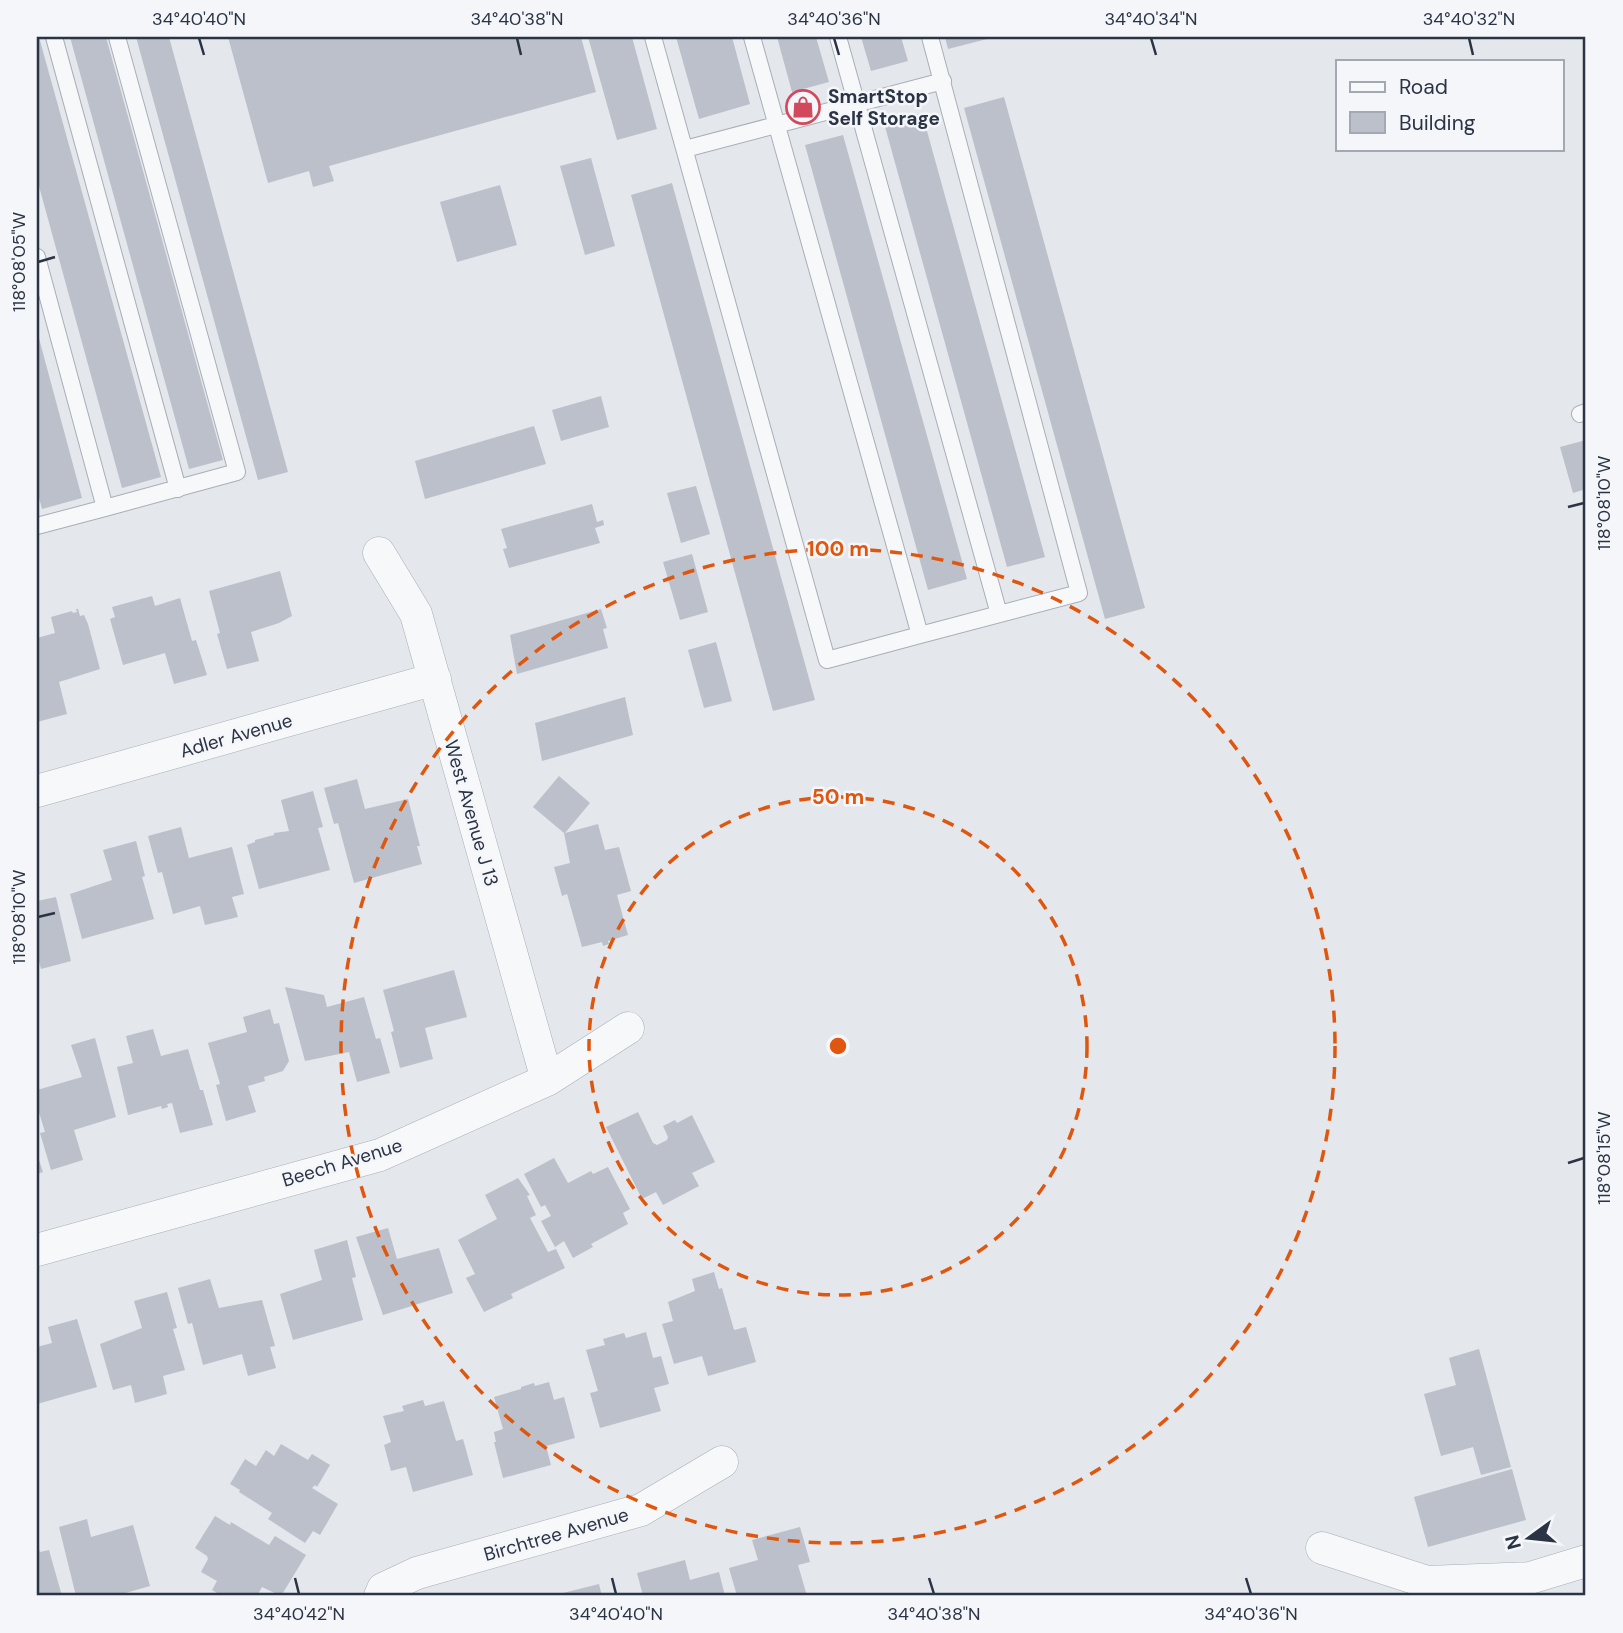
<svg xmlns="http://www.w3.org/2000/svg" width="1623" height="1633" font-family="'DM Sans',sans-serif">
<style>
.building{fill:#bbc0ca}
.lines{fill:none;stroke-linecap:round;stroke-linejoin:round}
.service-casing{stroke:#a9aeb7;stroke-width:18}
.minor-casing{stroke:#a9aeb7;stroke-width:33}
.service{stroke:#f7f8fa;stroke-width:16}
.minor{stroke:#f7f8fa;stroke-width:32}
.ticks{fill:none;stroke:#2b3445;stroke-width:2.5}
.ring{fill:none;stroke:#df570f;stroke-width:3.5;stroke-dasharray:12 9}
.labels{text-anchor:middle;stroke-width:5;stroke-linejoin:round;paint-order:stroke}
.poi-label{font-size:19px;font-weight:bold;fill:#2b3445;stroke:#f4f6f9;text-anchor:start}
.street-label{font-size:19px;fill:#2b3445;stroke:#f4f6f9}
.centre{fill:#df570f;stroke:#f4f6f9;stroke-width:3.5}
.ring-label{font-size:21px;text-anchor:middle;font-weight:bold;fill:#df570f;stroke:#f4f6f9;stroke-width:5;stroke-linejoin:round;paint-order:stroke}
.neatline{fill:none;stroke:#2b3445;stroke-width:2.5}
.ticks-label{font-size:18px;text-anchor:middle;fill:#2b3445}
</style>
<rect width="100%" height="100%" fill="#e4e7ec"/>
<path class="building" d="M37,37H39L161,477L122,488L37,179Z
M70,37H106L223,460L189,469Z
M136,37H169L288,472L258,480Z
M228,37H581L596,92L329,166L334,181L313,187L309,171L268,183Z
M588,37H632L657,129L617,140Z
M676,37H732L750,104L699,119Z
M777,37H816L829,82L792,92Z
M861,37H901L908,61L871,71Z
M945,37H991V38L948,49Z
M1004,97L1145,608L1105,619L964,108Z
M922,113L1045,557L1007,567L884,123Z
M843,135L967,579L928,590L805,145Z
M591,158L615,246L585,255L560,166Z
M672,183L815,700L773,711L631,195Z
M500,185L517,245L457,262L440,202Z
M37,331L82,498L42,509L37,490Z
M601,396L609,427L561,441L552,410Z
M534,426L546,464L425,499L415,461Z
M1586,440V489L1573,493L1560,447Z
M696,486L710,534L681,543L667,493Z
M592,504L597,522L603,520L604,525L595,528L600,543L509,568L503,549L507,548L501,529Z
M692,554L708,612L680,620L663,562Z
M280,571L292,616L279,623L251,632L259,661L227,669L217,634L220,633L209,591Z
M152,596L155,606L180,598L192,641L196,640L207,675L174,684L165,653L123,665L110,619L115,617L112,607Z
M76,609H78L80,616L84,615L88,624L100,669L59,682L67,714L37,722V638L55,633L51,617L72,611L73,613L77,612Z
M601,609L607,628L603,629L608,648L517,674L510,635Z
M716,642L732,701L704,708L688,650Z
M625,697L633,735L542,761L535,723Z
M559,776L590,803L565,833L598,824L605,850L619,847L631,891L617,895L628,935L608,941L609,944L603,946L602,942L582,947L567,894L562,896L554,867L570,863L564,833L533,807Z
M357,779L365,809L408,799L420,846H417L422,864L354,883L338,823L334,824L324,788Z
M313,791L323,827L318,828L330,870L259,889L247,845L255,842V840L274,835V833L289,831L281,800Z
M181,827L189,858L232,847L244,894L232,897L238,917L205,925L200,906L173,914L162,872L158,873L148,836Z
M136,841L145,876L142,877L154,919L82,939L70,894L112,880L103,850Z
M56,897L71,961L41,969L37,954V901Z
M454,970L467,1017L425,1028L433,1059L400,1068L391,1032L394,1031L383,990Z
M285,987L324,995L327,1007L364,997L376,1039L380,1038L390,1073L357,1082L349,1052L305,1061Z
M270,1009L274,1024L279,1023L289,1061L283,1071L264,1077L265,1081L248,1086L256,1112L226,1121L216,1085L220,1084L208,1043L247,1032L243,1017Z
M153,1029L161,1056L188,1049L200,1090H203L213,1125L180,1133L172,1103L167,1104L168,1107L162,1109L161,1106L128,1115L117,1067L133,1063L126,1036Z
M95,1038L116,1117L74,1130L83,1160L51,1170L40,1133L45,1132L37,1106V1090L82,1077L71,1045Z
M638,1112L653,1143L657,1145L667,1140L668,1137L663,1126L675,1120L677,1123L692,1115L715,1162L692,1173L699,1186L663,1205L656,1192L642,1199L606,1127Z
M37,1154L43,1172L37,1174Z
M554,1158L568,1183L591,1171L593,1174L608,1167L630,1209L623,1213L628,1224L591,1244L593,1247L573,1258L564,1241L555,1247L541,1221L551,1216L545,1205L541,1207L524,1174Z
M518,1178L530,1195L527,1196L536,1215L530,1218L548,1252L556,1249L565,1268L511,1294L513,1298L484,1312L466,1278L475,1274L458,1240L497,1219L485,1195Z
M388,1228L397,1259L439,1248L453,1293L383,1315L356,1237Z
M347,1240L356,1277L352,1278L363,1320L293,1340L280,1294L322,1280L314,1250Z
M714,1272L719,1289L722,1288L734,1330L746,1327L756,1362L708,1376L702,1356L674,1364L662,1324L673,1321L668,1302L695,1291L692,1279Z
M210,1279L219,1308L262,1300L275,1346L270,1347L276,1368L248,1376L242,1354L203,1365L192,1323L188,1324L178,1288Z
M167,1292L177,1328L173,1329L185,1370L163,1376L167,1394L135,1403L131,1385L113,1390L100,1344L142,1328L134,1301Z
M77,1319L97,1387L37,1404V1347L52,1343L48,1327Z
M646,1332L653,1358L661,1356L669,1384L654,1388L661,1411L600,1428L590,1393L598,1391L586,1350L605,1345L603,1339L624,1333L626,1338Z
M1479,1349L1511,1467L1481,1475L1473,1447L1441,1456L1424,1394L1456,1385L1449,1358Z
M549,1382L554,1400L564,1397L575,1438L546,1446L551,1465L503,1478L494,1442H496L494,1432L503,1429L494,1397L521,1389V1387L534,1383L535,1386Z
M423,1400L425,1406L444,1401L456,1441L463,1439L473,1475L413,1492L406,1467L391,1471L384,1445L391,1442L383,1416L404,1411L402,1406Z
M281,1444L308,1460L312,1454L330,1465L317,1487L315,1485L312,1488L338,1504L320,1535L313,1531L305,1543L268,1519L272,1513L239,1492L240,1490L230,1484L245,1459L256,1466L266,1450L274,1456Z
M1512,1469L1526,1520L1428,1547L1414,1497Z
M215,1516L230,1525L231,1522L269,1545L275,1536L306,1555L281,1596L262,1587L257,1596H222L212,1590L217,1581L201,1572L208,1559L207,1556L195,1548Z
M87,1519L91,1537L133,1525L150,1586L122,1594L123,1596H76L59,1527Z
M800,1527L810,1562L798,1565L807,1596H737L729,1568L758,1560L752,1540Z
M37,1543L40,1552L49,1550L62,1596H37Z
M685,1560L690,1580L719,1572L725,1596H643L637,1573Z
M599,1584L602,1596H555V1595Z"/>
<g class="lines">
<g class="service-casing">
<path id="service" d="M54,37L178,489
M653,37L827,660L920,635
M752,37L920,635L1079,593L930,37
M838,37L999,614
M685,149L943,81
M37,257L105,508L37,526
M1580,414L1586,412
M105,508L237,472L117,37"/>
</g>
<g class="minor-casing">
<path id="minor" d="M379,553L416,614L547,1080
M37,791L435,679
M37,1250L380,1155L547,1080L628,1028
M1322,1548L1427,1582L1530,1578L1586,1561
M380,1596L383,1589L417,1573L641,1510L722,1462"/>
</g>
<use href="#service" class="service"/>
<use href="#minor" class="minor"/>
</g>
<path class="ticks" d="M199,38L204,55M517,38L521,55M834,38L839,55M1151,38L1156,55M1469,38L1473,55M38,262L55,257M1568,507L1584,503M38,917L55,913M1568,1163L1584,1158M295,1578L299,1594M612,1578L616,1594M929,1578L934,1594M1246,1578L1251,1594"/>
<g class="ring">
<circle cx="838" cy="1046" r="249"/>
<circle cx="838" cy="1046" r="497"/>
</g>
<defs>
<g id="shop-ring" transform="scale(1.75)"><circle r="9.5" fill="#f4f6f9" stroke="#d1495b" stroke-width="1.5"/><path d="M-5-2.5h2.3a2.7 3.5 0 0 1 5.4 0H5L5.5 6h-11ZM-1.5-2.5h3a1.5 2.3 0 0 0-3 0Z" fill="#d1495b"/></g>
</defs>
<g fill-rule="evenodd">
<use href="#shop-ring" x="803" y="107"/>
</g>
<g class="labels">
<g class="poi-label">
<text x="828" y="103">SmartStop<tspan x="828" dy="22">Self Storage</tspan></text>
</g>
<g class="street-label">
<text transform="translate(236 735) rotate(-16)" y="7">Adler Avenue</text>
<text transform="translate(472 813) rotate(74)" y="7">West Avenue J 13</text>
<text transform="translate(342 1162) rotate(-17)" y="7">Beech Avenue</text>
<text transform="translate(556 1534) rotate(-16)" y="7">Birchtree Avenue</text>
</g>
</g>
<circle cx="838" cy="1046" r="10" class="centre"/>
<g class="ring-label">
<text x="838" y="556">100 m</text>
<text x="838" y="804">50 m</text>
</g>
<rect width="1623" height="1633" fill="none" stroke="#f4f6f9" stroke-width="77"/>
<rect x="1336" y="60" width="228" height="91" fill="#f4f6f9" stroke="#a4a8b1" stroke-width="2"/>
<rect x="1350" y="82" width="35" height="10" fill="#f7f8fa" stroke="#a4a8b1" stroke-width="2"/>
<text x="1399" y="94" font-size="21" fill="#2b3445">Road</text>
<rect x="1350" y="112" width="35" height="21" fill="#bbc0ca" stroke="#a4a8b1" stroke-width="2"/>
<text x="1399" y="130" font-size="21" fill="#2b3445">Building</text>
<g transform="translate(1529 1538) rotate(255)" stroke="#f4f6f9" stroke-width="5" paint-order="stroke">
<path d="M0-5L12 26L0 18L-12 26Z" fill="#2b3445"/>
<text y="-10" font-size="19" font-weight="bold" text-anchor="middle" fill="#2b3445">N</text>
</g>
<rect x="38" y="38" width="1546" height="1556" class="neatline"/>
<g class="ticks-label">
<text x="199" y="25">34°40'40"N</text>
<text x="517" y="25">34°40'38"N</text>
<text x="834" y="25">34°40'36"N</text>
<text x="1151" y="25">34°40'34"N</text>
<text x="1469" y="25">34°40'32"N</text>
<text transform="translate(19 262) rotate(-90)" y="6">118°08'05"W</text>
<text transform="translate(1604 503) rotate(-90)" y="6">118°08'10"W</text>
<text transform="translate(19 917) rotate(-90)" y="6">118°08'10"W</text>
<text transform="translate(1604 1158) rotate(-90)" y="6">118°08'15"W</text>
<text x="299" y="1620">34°40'42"N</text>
<text x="616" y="1620">34°40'40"N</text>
<text x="934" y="1620">34°40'38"N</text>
<text x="1251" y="1620">34°40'36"N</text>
</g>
</svg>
